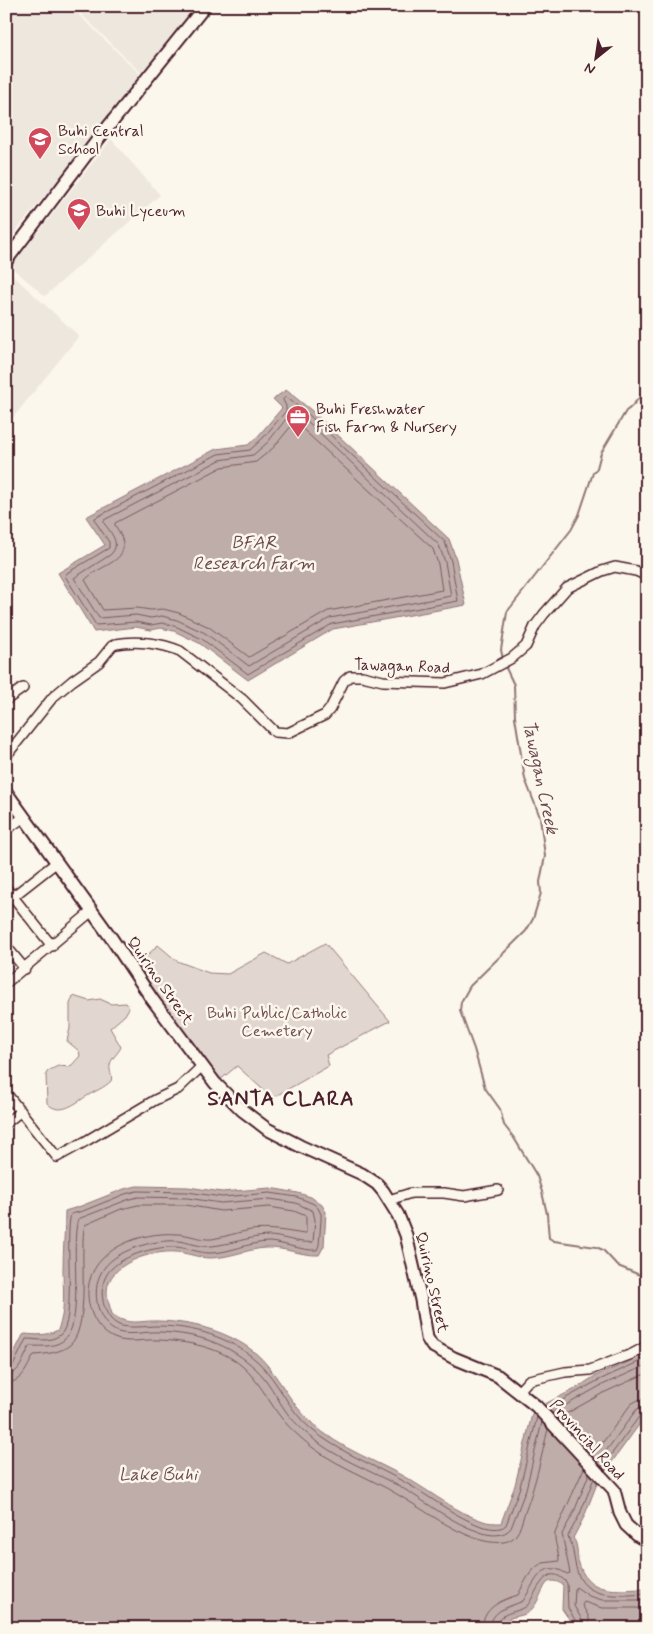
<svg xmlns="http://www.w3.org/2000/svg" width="653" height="1634" font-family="Mynerve,sans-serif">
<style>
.built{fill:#eee7de}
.green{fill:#e2d7d0;stroke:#967b7e}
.water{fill:#bfadaa;stroke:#907477}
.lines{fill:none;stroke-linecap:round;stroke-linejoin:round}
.shore{stroke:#79585e;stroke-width:1}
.stream{stroke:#907477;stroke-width:2}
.minor-casing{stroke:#4a1f2b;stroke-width:12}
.major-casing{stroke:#4a1f2b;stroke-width:15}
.minor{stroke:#fbf7ec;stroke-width:9}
.major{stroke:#fbf7ec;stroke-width:11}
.labels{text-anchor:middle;stroke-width:5;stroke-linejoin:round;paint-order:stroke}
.poi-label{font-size:16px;fill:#4a1f2b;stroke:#fbf7ec;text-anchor:start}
.street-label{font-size:16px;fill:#4a1f2b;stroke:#fbf7ec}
.park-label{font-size:16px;fill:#704d54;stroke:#fbf7ec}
.water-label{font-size:18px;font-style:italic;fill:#6d4a51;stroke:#fbf7ec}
.district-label{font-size:21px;font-weight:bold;letter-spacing:1px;fill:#4a1f2b;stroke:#fbf7ec}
</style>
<rect width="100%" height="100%" fill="#fbf7ec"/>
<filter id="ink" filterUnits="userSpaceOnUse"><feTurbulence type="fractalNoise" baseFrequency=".02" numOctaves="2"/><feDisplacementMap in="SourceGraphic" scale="10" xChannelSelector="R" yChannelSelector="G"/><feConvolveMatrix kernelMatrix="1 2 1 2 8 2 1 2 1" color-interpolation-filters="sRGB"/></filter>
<g filter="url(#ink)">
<path class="built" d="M6,6H70L143,77L6,243Z
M73,6H197L144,76Z
M111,139L160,195L45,296L11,267Z
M8,271L79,336L7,425L6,273Z"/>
<path class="green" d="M325,943L390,1021L326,1055L329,1066L272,1098L237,1066L220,1080L172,1021L134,968L158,945L177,961L209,973L228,974L266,953L287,964Z
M73,996L89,1001L100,999L111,1004L126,1003L129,1008L125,1015L110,1028L121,1047C118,1054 111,1058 110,1065C109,1072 113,1075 111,1081C104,1088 95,1091 87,1096C75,1103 60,1117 47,1103L46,1074L48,1071L58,1066L70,1067L80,1056L79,1051L67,1041L70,1028V1004Z"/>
<path class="water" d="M286,390L311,410L449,539L456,559L466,605L333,629L248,680L199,643L174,631L161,628L151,630L136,627L94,632L58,573L105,545L86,517L216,449L248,445L259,435L282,408L273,399Z
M137,1186L188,1187L222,1192L270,1188L298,1193L311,1197L322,1205L326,1212L324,1246L319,1255C302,1256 284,1247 266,1248C247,1249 229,1258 210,1258C199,1258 188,1253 176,1252C153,1250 107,1263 107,1292C107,1299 110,1307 112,1314C129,1327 140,1320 159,1321C191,1322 223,1330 249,1348C269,1362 280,1384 294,1403C299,1410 306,1417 312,1423C339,1449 378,1461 410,1480C434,1494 456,1512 483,1521C488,1523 495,1523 501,1523L515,1485L533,1410L575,1389L595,1376L624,1364L647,1352V1414L598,1481L584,1517L573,1538C578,1544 577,1553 578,1560C587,1597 617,1589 647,1589V1628H570L571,1622L562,1609L563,1585C557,1581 551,1579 546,1584C541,1592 538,1603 531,1610C521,1620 509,1612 500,1628H6V1369L23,1335L25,1334C37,1335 46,1336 58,1330C66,1310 63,1290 63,1269C63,1250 65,1230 65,1211L81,1206L124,1189Z"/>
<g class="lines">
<path class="shore" d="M286,397L308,414L445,542L451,561L458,601L332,624L248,674L202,639L175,626L162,623L151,625L136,622L96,625L65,576L67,573L109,548V542L95,521V518L218,454L250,450L263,438L286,411V406L283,400Z
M292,412H295L304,418L439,545L445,562L451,596L330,618L249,666L205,633L177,620L162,616L151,618L136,615L99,618L74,578L110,555C122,544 111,533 104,523V520L220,460L253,455L267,443Z
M295,422L433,549L438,564L442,590L328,611L249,657L209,627L179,613L163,609L151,610L137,608L103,610L85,580C104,561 139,562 115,525V523L222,467L256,462L273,448Z
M6,1369L13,1366L26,1339C38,1339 49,1343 60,1335C77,1323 64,1237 71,1214L83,1211L125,1194L137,1191L187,1192L222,1197L270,1193L297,1197L314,1204L318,1208L321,1214V1220L319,1245L317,1250C302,1251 285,1243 269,1242C249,1242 230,1253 210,1253C199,1253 188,1248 176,1247C156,1246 116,1256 106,1276C98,1291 103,1318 119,1325C128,1329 146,1326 157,1326C193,1326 230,1337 257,1361C279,1381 288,1410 311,1429C339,1452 374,1465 406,1483C431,1497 454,1516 481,1526C488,1528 500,1531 506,1525L520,1487L537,1417
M6,1376C21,1374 23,1357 30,1346C42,1346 57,1348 66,1338C84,1318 70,1246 78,1219L127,1200L138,1197L187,1198L221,1203L270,1199L296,1203L313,1211L315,1220L313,1242C298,1244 283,1236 268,1236C248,1237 231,1244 212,1246C201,1248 189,1242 178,1241C155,1239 112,1250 101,1273C91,1291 97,1324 118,1332C131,1336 146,1331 160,1332C198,1334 228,1343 256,1369C268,1380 276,1397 285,1410C290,1418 298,1425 305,1432C333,1458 371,1470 404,1489C429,1504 452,1523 480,1532C490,1536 504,1537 511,1528L526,1489L542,1422
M6,1383C24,1382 26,1367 34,1355C46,1354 60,1353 70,1345C88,1329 82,1270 83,1247C83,1240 83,1231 85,1225L121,1209L138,1205H186L221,1211L269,1207L294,1211L306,1216V1233L304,1234C286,1231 269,1228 251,1230C238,1232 225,1237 212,1239C200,1240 188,1234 177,1234C141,1231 91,1249 88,1290C87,1309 96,1330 114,1338C128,1344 144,1339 158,1340C186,1341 220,1347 242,1366C258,1380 267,1398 279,1415C285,1423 293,1431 301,1438C329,1464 368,1476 400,1496C426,1511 450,1530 478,1539C485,1542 497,1543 504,1542C509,1541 513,1539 516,1535C520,1530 522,1521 524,1515C535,1487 541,1458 548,1429
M548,1408L597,1381L647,1358
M552,1413L600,1386L647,1365
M557,1419L603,1393L647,1373
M592,1457L631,1404L638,1400L647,1398
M598,1462L636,1410L641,1407L647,1406
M602,1467L641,1414L647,1412
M594,1478L580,1514L568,1536C569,1539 570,1541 571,1543C574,1552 574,1564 578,1574C588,1601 624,1595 647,1594
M482,1628C483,1607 502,1600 518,1595C524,1584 530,1568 543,1563C548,1562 554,1562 559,1561C559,1551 554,1543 555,1533L584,1468
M490,1628C491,1609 510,1607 523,1601C534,1585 541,1557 567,1574L570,1573L562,1534L574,1512L589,1474
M496,1628C499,1610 516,1614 527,1606C537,1593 546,1559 567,1583L568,1608L575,1620V1628
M582,1628L581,1618L574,1606L575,1589L576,1587L589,1596L602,1600H647
M589,1628V1617L582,1605L584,1602L602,1608H647"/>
<path class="stream" d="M503,659L501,650L507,612L571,530L579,515L593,473L597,468L601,453L626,411C634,406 640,396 647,388
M505,666L514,685L515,717L525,779L540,817L545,856L540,882L541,893L533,919L526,931L470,986L461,1002L460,1011L474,1049L485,1088L500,1109L504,1125L514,1138L537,1176L542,1192L547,1214L549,1238L554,1241L596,1247L603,1250L618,1266L647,1278"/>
<g class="minor-casing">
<path id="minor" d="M6,700L23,688
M6,756L53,697L72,681L99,662L112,646L116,644C136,640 161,643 180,651L242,699L275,732L288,733L325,715L330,709L344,681L350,676H362L383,681L445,683L482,674L512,658L526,646L535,626L544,614L567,588L602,571L615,567L636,571L647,576
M6,830L24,817
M6,888L52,946
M6,902L57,862
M6,946L25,969
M6,983L92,911
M6,1093L57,1157L86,1141L155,1100L178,1089L202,1066
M6,1123L21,1111
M389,1200L411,1193H444L464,1196L498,1190
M518,1392L529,1380L565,1372L590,1370L632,1354L647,1346"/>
</g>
<g class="major-casing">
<path id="major" d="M6,261L96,142L205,6
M6,792L112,939L152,999L215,1083L242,1110L267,1129L300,1146L362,1174L377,1184L383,1191L398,1215L406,1235L421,1300L427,1338L432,1346L454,1358L498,1376L536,1406L614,1490L620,1513L626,1525L638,1536L647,1541"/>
</g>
<use href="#minor" class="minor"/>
<use href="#major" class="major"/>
</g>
</g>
<defs>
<g id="school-pin" transform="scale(1.25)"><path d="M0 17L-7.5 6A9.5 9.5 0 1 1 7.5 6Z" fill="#d1495b" stroke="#fbf7ec"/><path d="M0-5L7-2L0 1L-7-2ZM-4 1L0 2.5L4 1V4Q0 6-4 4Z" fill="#fff"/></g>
<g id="university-pin" transform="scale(1.25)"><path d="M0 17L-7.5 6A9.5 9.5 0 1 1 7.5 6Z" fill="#d1495b" stroke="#fbf7ec"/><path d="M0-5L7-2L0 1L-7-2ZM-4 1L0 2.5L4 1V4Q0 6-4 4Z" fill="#fff"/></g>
<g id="office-pin" transform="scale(1.25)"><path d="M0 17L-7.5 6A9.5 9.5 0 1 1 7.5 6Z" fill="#d1495b" stroke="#fbf7ec"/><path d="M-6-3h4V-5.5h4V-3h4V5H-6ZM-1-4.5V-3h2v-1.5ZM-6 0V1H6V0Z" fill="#fff"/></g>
</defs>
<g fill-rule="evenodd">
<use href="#school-pin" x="40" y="139"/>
<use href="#university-pin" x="79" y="210"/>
<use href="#office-pin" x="298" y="417"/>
</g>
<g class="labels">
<g class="poi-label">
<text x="58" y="136">Buhi Central<tspan x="58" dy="18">School</tspan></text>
<text x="96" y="216">Buhi Lyceum</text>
<text x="316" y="414">Buhi Freshwater<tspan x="316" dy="18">Fish Farm &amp; Nursery</tspan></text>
</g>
<g class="street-label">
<text transform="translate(402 665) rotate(2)" y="6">Tawagan Road</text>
<text transform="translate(161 980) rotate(55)" y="6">Quirino Street</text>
<text transform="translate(433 1282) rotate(77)" y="6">Quirino Street</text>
<text transform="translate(588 1439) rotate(48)" y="6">Provincial Road</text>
</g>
<g class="park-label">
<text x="277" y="1018">Buhi Public/Catholic<tspan x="277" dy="18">Cemetery</tspan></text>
</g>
<g class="water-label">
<text x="254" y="548">BFAR<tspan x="254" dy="21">Research Farm</tspan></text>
<text transform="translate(541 777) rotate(78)" y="6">Tawagan Creek</text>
<text x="158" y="1480">Lake Buhi</text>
</g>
<g class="district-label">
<text x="281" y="1105">SANTA CLARA</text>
</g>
</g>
<rect width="653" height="1634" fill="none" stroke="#fbf7ec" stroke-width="25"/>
<rect x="12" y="12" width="628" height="1609" fill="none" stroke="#4a1f2b" stroke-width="2" filter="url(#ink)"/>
<g transform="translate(596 58) rotate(210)" stroke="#fbf7ec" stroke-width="4" paint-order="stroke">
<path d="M0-4L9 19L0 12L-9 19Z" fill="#4a1f2b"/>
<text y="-8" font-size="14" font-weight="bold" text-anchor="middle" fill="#4a1f2b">N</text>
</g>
</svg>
